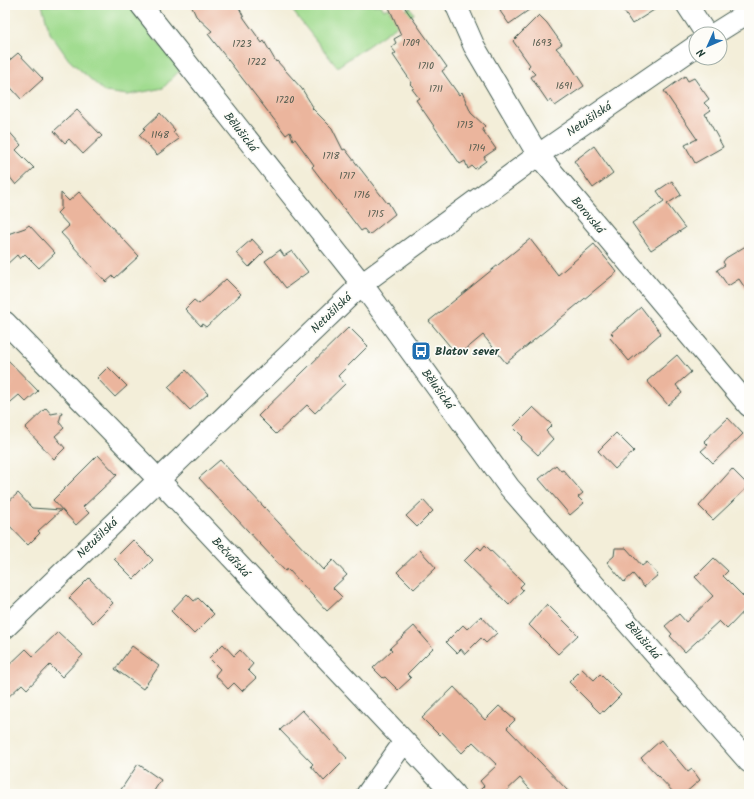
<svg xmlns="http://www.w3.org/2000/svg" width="754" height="799" font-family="Kalam,sans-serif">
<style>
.green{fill:#a1dc90;stroke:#608c62}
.building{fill:#ebb59d}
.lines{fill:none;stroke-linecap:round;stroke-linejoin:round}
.minor-casing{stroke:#3f584d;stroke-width:23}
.minor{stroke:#fff;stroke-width:21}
.labels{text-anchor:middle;stroke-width:3.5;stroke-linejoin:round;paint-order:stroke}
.number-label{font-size:10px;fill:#525b4e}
.street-label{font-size:12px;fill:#1f3d34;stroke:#fdfcf7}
.poi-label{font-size:12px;font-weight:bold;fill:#1f3d34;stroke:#fdfcf7;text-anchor:start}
</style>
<rect width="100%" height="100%" fill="#fdfcf7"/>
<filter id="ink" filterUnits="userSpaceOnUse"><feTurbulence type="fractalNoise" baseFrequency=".025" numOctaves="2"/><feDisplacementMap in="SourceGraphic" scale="8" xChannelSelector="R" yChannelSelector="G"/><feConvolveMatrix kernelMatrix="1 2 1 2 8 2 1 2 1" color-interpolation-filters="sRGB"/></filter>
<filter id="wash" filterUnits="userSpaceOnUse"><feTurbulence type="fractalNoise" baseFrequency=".012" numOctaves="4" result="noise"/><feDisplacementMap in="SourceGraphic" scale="16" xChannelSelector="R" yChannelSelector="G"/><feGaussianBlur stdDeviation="0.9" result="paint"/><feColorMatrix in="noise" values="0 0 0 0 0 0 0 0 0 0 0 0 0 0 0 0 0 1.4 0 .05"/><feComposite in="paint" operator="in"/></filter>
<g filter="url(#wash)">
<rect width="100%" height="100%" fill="#f3eed9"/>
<path class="green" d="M42,5H128L180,70L163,88L128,95L105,92L69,60L50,33Z
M288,5H381L384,10L388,8L392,14L398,10L401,14L410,7L414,14L337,67Z"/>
<g id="blocks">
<path class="building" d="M191,5H238L244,18L262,43L264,41L276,62L277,61L302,89L313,107L312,108L332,128L343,150L345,149L387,203L388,202L395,214L369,235L364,229L361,231L312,167L314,165L295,139L293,140L290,132L286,135L208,34L212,31L196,16Z
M388,5H403L447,67L442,71L459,95L462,92L471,113L485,126L482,129L496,149L484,157L486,161L475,169L472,166L468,169L465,161L460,164L416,100L419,98L412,89L414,88L410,84L412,83L393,55L396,53L391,47L396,43L394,39L401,35Z
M509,5H536L509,24L500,11Z
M620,5H662L632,24Z
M539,15L547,23L562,44L556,48L567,60L584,86L555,106L551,100L548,102L531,77L535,74L528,67L530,65L513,41Z
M18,53L43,79L21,99L5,81V64Z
M685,76L688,81L694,78L709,99L704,103L711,110L705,114L723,147L695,163L685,145L697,139L664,91Z
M77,110L102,136L83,154L69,139L65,143L54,131Z
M160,113L175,130L173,132L179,139L157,155L139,135L145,129L144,128Z
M5,127L21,145L16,150L34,168L16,185L5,171Z
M594,146L613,173L593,188L574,161Z
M672,181L681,195L667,204L685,228L651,250L632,223L664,201L657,191Z
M79,192L139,256L115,278L113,276L106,282L61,233L69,226L57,213L61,209V193L69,201Z
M29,225L55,253L39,268L25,254L20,259L17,255L5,266V235L25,228Z
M252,239L264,252L249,267L236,253Z
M530,239L558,275L594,244L617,272L506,363L483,335L458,356L429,321Z
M749,244V294L739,279L728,286L717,270L725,265L723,262L726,258Z
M280,250L284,256L292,251L308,272L286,288L265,261Z
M226,279L241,294L206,327L202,324L201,326L185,309L194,300L199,304Z
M641,307L661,333L629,361L610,338L613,335L611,333Z
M349,327L368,346L338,376L345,384L315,413L307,405L276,434L258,416Z
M677,355L691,372L676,385L682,393L668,405L647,381Z
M5,357L38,391L26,402L19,395L5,407Z
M108,367L127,386L115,397L97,378Z
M186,370L208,394L190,410L168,387Z
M533,407L552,425L546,431L553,439L538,455L521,439L523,437L513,427Z
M46,408L51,414L62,412L59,422L64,428L55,436L65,448L54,459L25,428Z
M728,418L743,434L713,463L701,451L708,445L704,441Z
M616,433L634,451L615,469L598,451Z
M98,455L117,475L83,507L89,513L76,525L53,500Z
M220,460L323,570L333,560L347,575L333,588L342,597L327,611L288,569L285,571L199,478Z
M556,465L561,471L563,470L583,493L578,497L584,503L570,515L539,479Z
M732,469L749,486L713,520L699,506Z
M18,493L32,508L61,510L38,531L40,533L28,545L5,521V505Z
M423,500L433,511L417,527L406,516Z
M133,540L153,560L134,579L114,559Z
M485,545L524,583L520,587L523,590L509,605L464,561L478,547L481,550Z
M615,548H626L642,566L647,562L658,575L644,587L633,574L624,582L607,562L614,556Z
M420,550L436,568L414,589L397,572Z
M714,558L728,571L723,576L749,602V606L727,629L719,621L685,652L670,636L672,634L665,626L679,614L686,622L713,596L695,577Z
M89,578L113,603L93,623L69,598Z
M187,594L194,601L198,598L214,614L194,634L171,611Z
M547,604L578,635L558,654L529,625Z
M481,616L497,633L486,643L481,638L465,654L461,649L457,653L446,642L463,625L467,629Z
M414,626L433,648L407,674L411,678L398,690L385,677L383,678L373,668L392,650L390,648Z
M58,632L83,655L62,677L50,665L27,689L22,684L5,700V669L26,649L33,656Z
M223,644L234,656L240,650L253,664L248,670L256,678L242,691L234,683L228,689L215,675L220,669L209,658Z
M132,646L159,666L143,689L115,669Z
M582,669L594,680L600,674L621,695L604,712L603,711L600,713L569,682Z
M454,687L485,720L499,706L515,720L507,728L571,794H534L520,778L503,794H476L484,786L480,781L497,765L473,742L462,753L442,732L439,735L422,718Z
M302,710L347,758L324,781L311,766L313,764L280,730Z
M661,740L688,772L692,769L700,780L684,794H675L641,758Z
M138,764L161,780L152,794H118Z"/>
</g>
</g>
<g filter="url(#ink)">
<use href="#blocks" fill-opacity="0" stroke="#3f584d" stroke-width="1"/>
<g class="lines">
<g class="minor-casing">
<path id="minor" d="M141,5L362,284L509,487L749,762
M456,5L474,46L538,155L749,406
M687,5L706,34
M714,34L749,12
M5,322L158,479L454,794
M5,628L362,284L538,155L696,46
M367,794L404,742"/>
</g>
<use href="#minor" class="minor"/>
</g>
</g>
<defs>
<g id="bus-square" transform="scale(1)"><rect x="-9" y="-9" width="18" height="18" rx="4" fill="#1f6fb2" stroke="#fdfcf7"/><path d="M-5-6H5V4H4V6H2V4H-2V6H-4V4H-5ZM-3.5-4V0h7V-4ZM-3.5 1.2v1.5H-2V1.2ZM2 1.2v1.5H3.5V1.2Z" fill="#fff"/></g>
</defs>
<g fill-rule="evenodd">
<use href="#bus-square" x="421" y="351"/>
</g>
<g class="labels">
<g class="number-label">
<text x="411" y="46">1709</text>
<text x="542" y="46">1693</text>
<text x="242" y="47">1723</text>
<text x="257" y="65">1722</text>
<text x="426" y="69">1710</text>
<text x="564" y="89">1691</text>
<text x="436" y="92">1711</text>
<text x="285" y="103">1720</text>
<text x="465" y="128">1713</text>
<text x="160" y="138">1148</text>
<text x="477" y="151">1714</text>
<text x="331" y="159">1718</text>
<text x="347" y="179">1717</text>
<text x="362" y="198">1716</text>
<text x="376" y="217">1715</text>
</g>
<g class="street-label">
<text transform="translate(589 119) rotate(-34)" y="4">Netušilská</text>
<text transform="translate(241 132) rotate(52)" y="4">Bělušická</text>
<text transform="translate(588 215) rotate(50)" y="4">Borovská</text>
<text transform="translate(331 313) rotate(-44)" y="4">Netušilská</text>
<text transform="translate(438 389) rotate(54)" y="4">Bělušická</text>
<text transform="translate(97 538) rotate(-44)" y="4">Netušilská</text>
<text transform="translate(231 557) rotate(47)" y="4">Bečvářská</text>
<text transform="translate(643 640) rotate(49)" y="4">Bělušická</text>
</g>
<g class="poi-label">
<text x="435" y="355">Blatov sever</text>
</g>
</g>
<rect width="754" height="799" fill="none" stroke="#fdfcf7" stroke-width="20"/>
<g transform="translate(708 46) rotate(225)"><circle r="19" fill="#fdfcf7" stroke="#a4b0a9"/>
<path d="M0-3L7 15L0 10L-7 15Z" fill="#1f6fb2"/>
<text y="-6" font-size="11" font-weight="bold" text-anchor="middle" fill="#1f3d34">N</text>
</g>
</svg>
